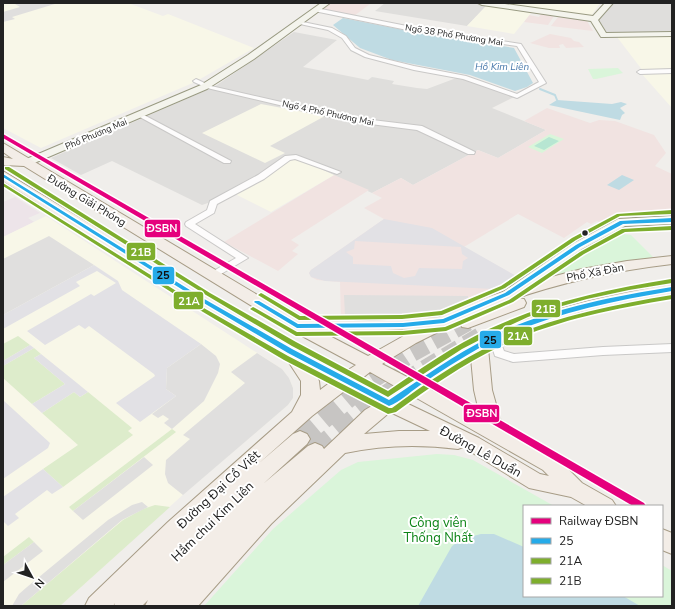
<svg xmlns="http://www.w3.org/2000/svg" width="675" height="609" font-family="'Nunito Sans',sans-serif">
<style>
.residential{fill:#dfdedc}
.commercial{fill:#f1e3e1}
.industrial{fill:#ede4e9}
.education{fill:#f8f7e8}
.grass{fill:#ddeccb}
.park{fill:#daf5da}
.pitch{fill:#b7e6d2}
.parking{fill:#e0dfde}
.plaza{fill:#e2e1e5;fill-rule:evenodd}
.water{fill:#bfdbe3}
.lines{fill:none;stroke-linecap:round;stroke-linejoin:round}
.stream{stroke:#bfdbe3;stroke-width:2}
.primary-tunnel-far1{stroke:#c7c5c3;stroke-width:16;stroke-dasharray:16 8;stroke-linecap:butt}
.primary-tunnel{stroke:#c7c5c3;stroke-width:20;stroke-dasharray:20 10;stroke-linecap:butt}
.street-casing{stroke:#c9c8c7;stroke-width:2}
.secondary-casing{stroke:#999a82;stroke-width:2}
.primary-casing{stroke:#a79c86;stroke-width:2}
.street{fill:#fdfcfc;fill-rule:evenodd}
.secondary{fill:#f4f4ed;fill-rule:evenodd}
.primary{fill:#f3ede7;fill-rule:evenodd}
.bus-1-casing{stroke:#fff;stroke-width:3}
.bus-2-casing{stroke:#fff;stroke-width:3}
.bus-3-casing{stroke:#fff;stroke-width:3}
.bus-1{fill:#26abe9;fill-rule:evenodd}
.bus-2{fill:#7eae2d;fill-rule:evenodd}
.bus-3{fill:#7eae2d;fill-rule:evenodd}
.rail-1-casing{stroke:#fff;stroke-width:3}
.rail-1{fill:#e5007d;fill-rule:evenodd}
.bus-dot{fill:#222;stroke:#fff;stroke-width:1.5}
.labels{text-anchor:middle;stroke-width:4;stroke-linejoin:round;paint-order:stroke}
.far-street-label{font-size:9px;fill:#222;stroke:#fff}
.far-water-label{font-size:10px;font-style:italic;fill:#4a7aab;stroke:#fff}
.street-label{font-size:11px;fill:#222;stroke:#fff}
.near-street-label{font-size:13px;fill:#222;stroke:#fff}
.near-park-label{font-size:13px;fill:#0c8416;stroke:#fff}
.line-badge{stroke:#fff;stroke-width:1.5}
.badge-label{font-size:11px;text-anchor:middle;font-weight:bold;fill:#fff}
.pale-badge-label{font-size:11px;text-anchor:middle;font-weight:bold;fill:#111}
</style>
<rect width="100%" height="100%" fill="#f0eeeb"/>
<path class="residential" d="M385,3H513V4L597,17L609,3H672V34L604,35L595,23L587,21L486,6L467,26L375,11Z
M294,32L337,40L303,67L368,80L372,77L394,81L392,84L417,88L427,89L459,77L516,96L492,108L546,130L498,158L478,150L413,185L401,178L372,193L299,159L291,160L266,177L235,194L202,205L112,161L81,175L51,158L214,87Z"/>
<path class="commercial" d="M331,3H364L370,4L354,16L322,10Z
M541,14L554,16L548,25L524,22L529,15L539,17Z
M558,17L587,21L593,31L551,26Z
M550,34L571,38L574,41L579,42L584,47L566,48L563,44L559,45L560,48H549L530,43Z
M547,108L590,123L599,120L615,121L654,135L666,153L655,166L672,174V215L630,217L603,224L597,221L591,224L587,222L564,238L518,214L464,247L516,276L472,300L439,315L341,320L340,282L317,280L311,277L309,273L311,270L384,219L364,208L382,198L372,193L401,178L413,185L478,150L498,158L546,130L524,121Z
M334,175L369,190L291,240L299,245L292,251L298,254L278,271L224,242Z"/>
<path class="industrial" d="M15,197L40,213L28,218L34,222L3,237V202Z"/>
<path class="education" d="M3,3H128L163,16L168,14L254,48L195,82L41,148L3,128Z
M513,3H600L591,16L512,4Z
M486,6L531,13L514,34L467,26Z
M672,36V70L643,71L617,37Z
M672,72V108L641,73Z
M261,104L325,116L270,146L285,153L265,163L202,133Z
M299,159L334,175L271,212L235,194L266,177L291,160Z
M46,216L282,369L289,378L293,388V398L288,405L186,492L60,606H3V237Z"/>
<path class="grass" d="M18,336L30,345L3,361V344Z
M34,348L41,354L34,358L65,384L32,404L3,378V366Z
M74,392L80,397L88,392L132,428L128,431L133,435L63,487L43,469L78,445L42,413Z
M172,429L176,432L73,511L69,507Z
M155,505L170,507L60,606H21L123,520L143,509Z
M29,537L34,542L3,565V557Z"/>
<path class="park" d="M618,68L623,73L596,79H593L588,69Z
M550,134L564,139L542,153L528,147Z
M614,233L631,235L653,257L541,279Z
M437,454L454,455L473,460L554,506H524V596H662V565L672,571V606H204L273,529L341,470L358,462Z"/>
<path class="pitch" d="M549,137L559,141L544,150L534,146Z"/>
<path class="parking" d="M18,3H58L12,17L15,19L3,22V12L20,7L15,4Z
M49,236L94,265L3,315V259Z
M344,295L468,296V299L435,313L345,316Z
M201,344L216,356L220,364L218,373L204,401L172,429L164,423L169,419L163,415L158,418L152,414L176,396L166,389L167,368Z
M257,353L282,369L289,378L293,388V398L288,405L183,495L168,483L165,474L166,460L190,439L183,435L245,383L231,372Z
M144,457L153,465L83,520L73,511Z
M142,502L148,507L122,520L21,606H12L19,594L27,587L108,520L132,505Z
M34,542L43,551L3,582V565Z"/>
<path class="plaza" d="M384,219L432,228L516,276L494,289L325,281L311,277L309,273L311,270ZM355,241L461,247L462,254L468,258L463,261L462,269L419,268L415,276L404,278L393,273L391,266L353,264V257L346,252L354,249Z
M94,265L118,281L122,290L201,344L167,368L166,389L176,396L140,422L116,403L155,376L154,374L89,326L85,329L79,325L45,345L27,331L91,294L94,296L116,283L97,271L76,282L80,286L3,329V315Z
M30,345L34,348L3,366V361Z
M41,354L77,383L88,392L80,397L74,392L42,413L32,404L65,384L34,358Z
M3,400L50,443L48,448L3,479Z
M43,469L63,487L52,494L47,490L15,514L19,518L8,526L3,521V497Z"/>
<path class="water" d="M343,18L414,32L514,48L533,83L527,87L515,91L470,75L392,60L360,48L333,25Z
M557,100L612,104L621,102L627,104L620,108L625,113L622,115L620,120L549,105Z
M622,175L634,180L619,190L607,185Z
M481,534H494L524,547V596H623L640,606H418L452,546L462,539Z"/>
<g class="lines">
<path class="stream" d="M540,89L555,95L557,100"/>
<path class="primary-tunnel-far1" d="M353,394L412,354L468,323
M384,394L421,370L482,334"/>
<path class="primary-tunnel" d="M300,439L354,393
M315,451L385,393"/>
<g class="street-casing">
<path id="street" d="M316,8L427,30L521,44L546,83L517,98L463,79L414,70L365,57L351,50L342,38L328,30L295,23L298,21L332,28L346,36L355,48L369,55L414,66L466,76L517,94L539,82L517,46L427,34L314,11V9Z
M672,69V73L640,74L637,72L640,70Z
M196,79L211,86L347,117L422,126L475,152L474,154H468L417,130L347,121L207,88L194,82L193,81Z
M138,114H142L231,161L230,163H224L138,116Z
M296,155L341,172L337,174L295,159L290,160L264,179L217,204L214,213L195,224L248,258L216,277H210L208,275L210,273L236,258L186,226L185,224L186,222L207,210L210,201L258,175L285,156Z
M494,334L499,338L504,351L514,354L603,347L672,344V352L603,355L513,362L495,356L489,338Z"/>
</g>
<g class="secondary-casing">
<path id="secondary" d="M321,3H330L254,59L207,89L32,164L28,165L23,162L24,160L201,85L248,55Z
M478,3H498L593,16L605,3H613L598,20L606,33L672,32V36L604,37H601L591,21L482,5Z
M672,216V224L625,226L582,249L512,297H502L500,294L574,243L618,219Z"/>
</g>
<g class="primary-casing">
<path id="primary" d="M3,143L301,321H370L439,317L488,297L532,282L582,269L627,261L672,256V264C603,272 539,287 475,314L518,298L524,299L526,303L524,307L468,328L462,327L460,323L462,320L416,343L382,364L411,379C434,364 459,346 485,335C545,309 608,295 672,284V294L580,312L540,326L488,348L492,390L503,429L557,458L582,483L612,500L616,506H587L571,497L529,488L463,447L458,449C420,444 382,445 345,453L271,524L198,606H145L148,600L142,606H114L115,603L113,606H85L89,598L168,522L292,412L301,395V381L284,355L198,305L3,181V171L210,297L296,347L345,372L356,365L291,330L24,166L3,165V157L13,159L3,152ZM416,329L368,356L322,332ZM471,358L474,390L480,416L426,387ZM314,371L332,381L320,390L319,381ZM370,372L398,388L388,395L360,380ZM347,389L375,404L365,410L324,449L322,446L315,443L308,446L263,484L307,444L310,439L307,434L300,431L293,434L258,464L312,416ZM413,396L543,470L549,476L540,474L479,438L404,402ZM390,412L430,431H399L364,434Z
M662,529L672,533V554L662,550Z"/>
</g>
<use href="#street" class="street"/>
<use href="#secondary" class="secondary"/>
<use href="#primary" class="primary"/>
<g class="bus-1-casing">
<path id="bus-1" d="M3,174L206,300L292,349L389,400C422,378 454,355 490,337C547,309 610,297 672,287V291C606,302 541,316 481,347C460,359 439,372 419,386C410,392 400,402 389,406L288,353L202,302L3,177Z
M672,218V222L623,224L580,247L509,295L444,323L403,327L297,328L254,302L255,301H259L298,324L403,323L443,319L505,293L576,245L620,221Z"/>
</g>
<g class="bus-2-casing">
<path id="bus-2" d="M3,183L202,307L288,356L389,408H392C425,384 459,360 496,343C552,317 612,305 672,295V299C613,309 554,320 499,347C463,364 429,388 396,412L388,414L284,360L198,309L3,186Z
M672,226V230L625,232L584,254L513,302L446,331L403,335L296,336L250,309L253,307L255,308L297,332L403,331L445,327L509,300L580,252L622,229Z"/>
</g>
<g class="bus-3-casing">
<path id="bus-3" d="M5,167H9L210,293L296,342L388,391C420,369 453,346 489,329C547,302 609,289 671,279H672V283L629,290L587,299L548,310L528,317L493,333L462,349L388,397L292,346L206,295L5,169Z
M672,210V214L620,216L576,240L505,288L442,315L402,319L299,320L258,295L261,293L263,294L300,316L402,315L441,311L501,286L572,238L617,214Z"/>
</g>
<use href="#bus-1" class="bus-1"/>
<use href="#bus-2" class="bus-2"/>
<use href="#bus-3" class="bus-3"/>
<g class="rail-1-casing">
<path id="rail-1" d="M3,134L644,503L646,506H633L3,138Z"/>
</g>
<use href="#rail-1" class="rail-1"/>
</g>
<circle class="bus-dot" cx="585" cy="233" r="3.5"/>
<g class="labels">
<g class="far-street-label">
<text transform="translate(454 35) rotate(9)" y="3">Ngõ 38 Phố Phương Mai</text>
<text transform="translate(328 113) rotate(12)" y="3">Ngõ 4 Phố Phương Mai</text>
<text transform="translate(96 134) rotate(-23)" y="3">Phố Phương Mai</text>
</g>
<g class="far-water-label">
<text x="502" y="70">Hồ Kim Liên</text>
</g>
<g class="street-label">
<text transform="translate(87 200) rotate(31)" y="4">Đường Giải Phóng</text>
<text transform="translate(595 272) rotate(-11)" y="4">Phố Xã Đàn</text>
</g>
<g class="near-street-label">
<text transform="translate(481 451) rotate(29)" y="5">Đường Lê Duẩn</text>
<text transform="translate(218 489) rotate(-43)" y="5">Đường Đại Cồ Việt</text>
<text transform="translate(212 521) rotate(-44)" y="5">Hầm chui Kim Liên</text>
</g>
<g class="near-park-label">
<text x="438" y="527">Công viên<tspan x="438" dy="15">Thống Nhất</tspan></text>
</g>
</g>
<g class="line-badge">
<rect x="144" y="219" width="37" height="19" rx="4" fill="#e5007d"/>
<rect x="126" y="242" width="30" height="19" rx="4" fill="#7eae2d"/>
<rect x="152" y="266" width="23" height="19" rx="4" fill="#26abe9"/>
<rect x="173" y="291" width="31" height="19" rx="4" fill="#7eae2d"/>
<rect x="531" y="299" width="30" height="19" rx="4" fill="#7eae2d"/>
<rect x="503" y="326" width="30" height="20" rx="4" fill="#7eae2d"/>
<rect x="479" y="330" width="23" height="19" rx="4" fill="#26abe9"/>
<rect x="463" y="404" width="37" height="19" rx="4" fill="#e5007d"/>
</g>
<g class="badge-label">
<text x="162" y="232">ĐSBN</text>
<text x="141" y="256">21B</text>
<text x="189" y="305">21A</text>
<text x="546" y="313">21B</text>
<text x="518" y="340">21A</text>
<text x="482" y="417">ĐSBN</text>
</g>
<g class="pale-badge-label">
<text x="163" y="279">25</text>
<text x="490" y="344">25</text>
</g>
<rect width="675" height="609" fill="none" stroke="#222222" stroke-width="8"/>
<rect x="523" y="505" width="140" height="92" fill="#ffffff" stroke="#a7a7a7"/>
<rect x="531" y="518" width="20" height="6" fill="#e5007d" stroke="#a7a7a7"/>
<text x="559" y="525" font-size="12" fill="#222222">Railway ĐSBN</text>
<rect x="531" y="538" width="20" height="6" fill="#26abe9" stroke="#a7a7a7"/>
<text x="559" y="545" font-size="12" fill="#222222">25</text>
<rect x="531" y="558" width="20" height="6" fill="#7eae2d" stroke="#a7a7a7"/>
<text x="559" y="565" font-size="12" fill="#222222">21A</text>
<rect x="531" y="578" width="20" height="6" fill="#7eae2d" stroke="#a7a7a7"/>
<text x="559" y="585" font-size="12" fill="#222222">21B</text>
<g transform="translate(32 577) rotate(130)" stroke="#ffffff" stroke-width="3" paint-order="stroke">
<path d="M0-3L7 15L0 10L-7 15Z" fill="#222222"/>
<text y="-6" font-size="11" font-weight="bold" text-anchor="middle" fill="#222222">N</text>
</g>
</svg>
